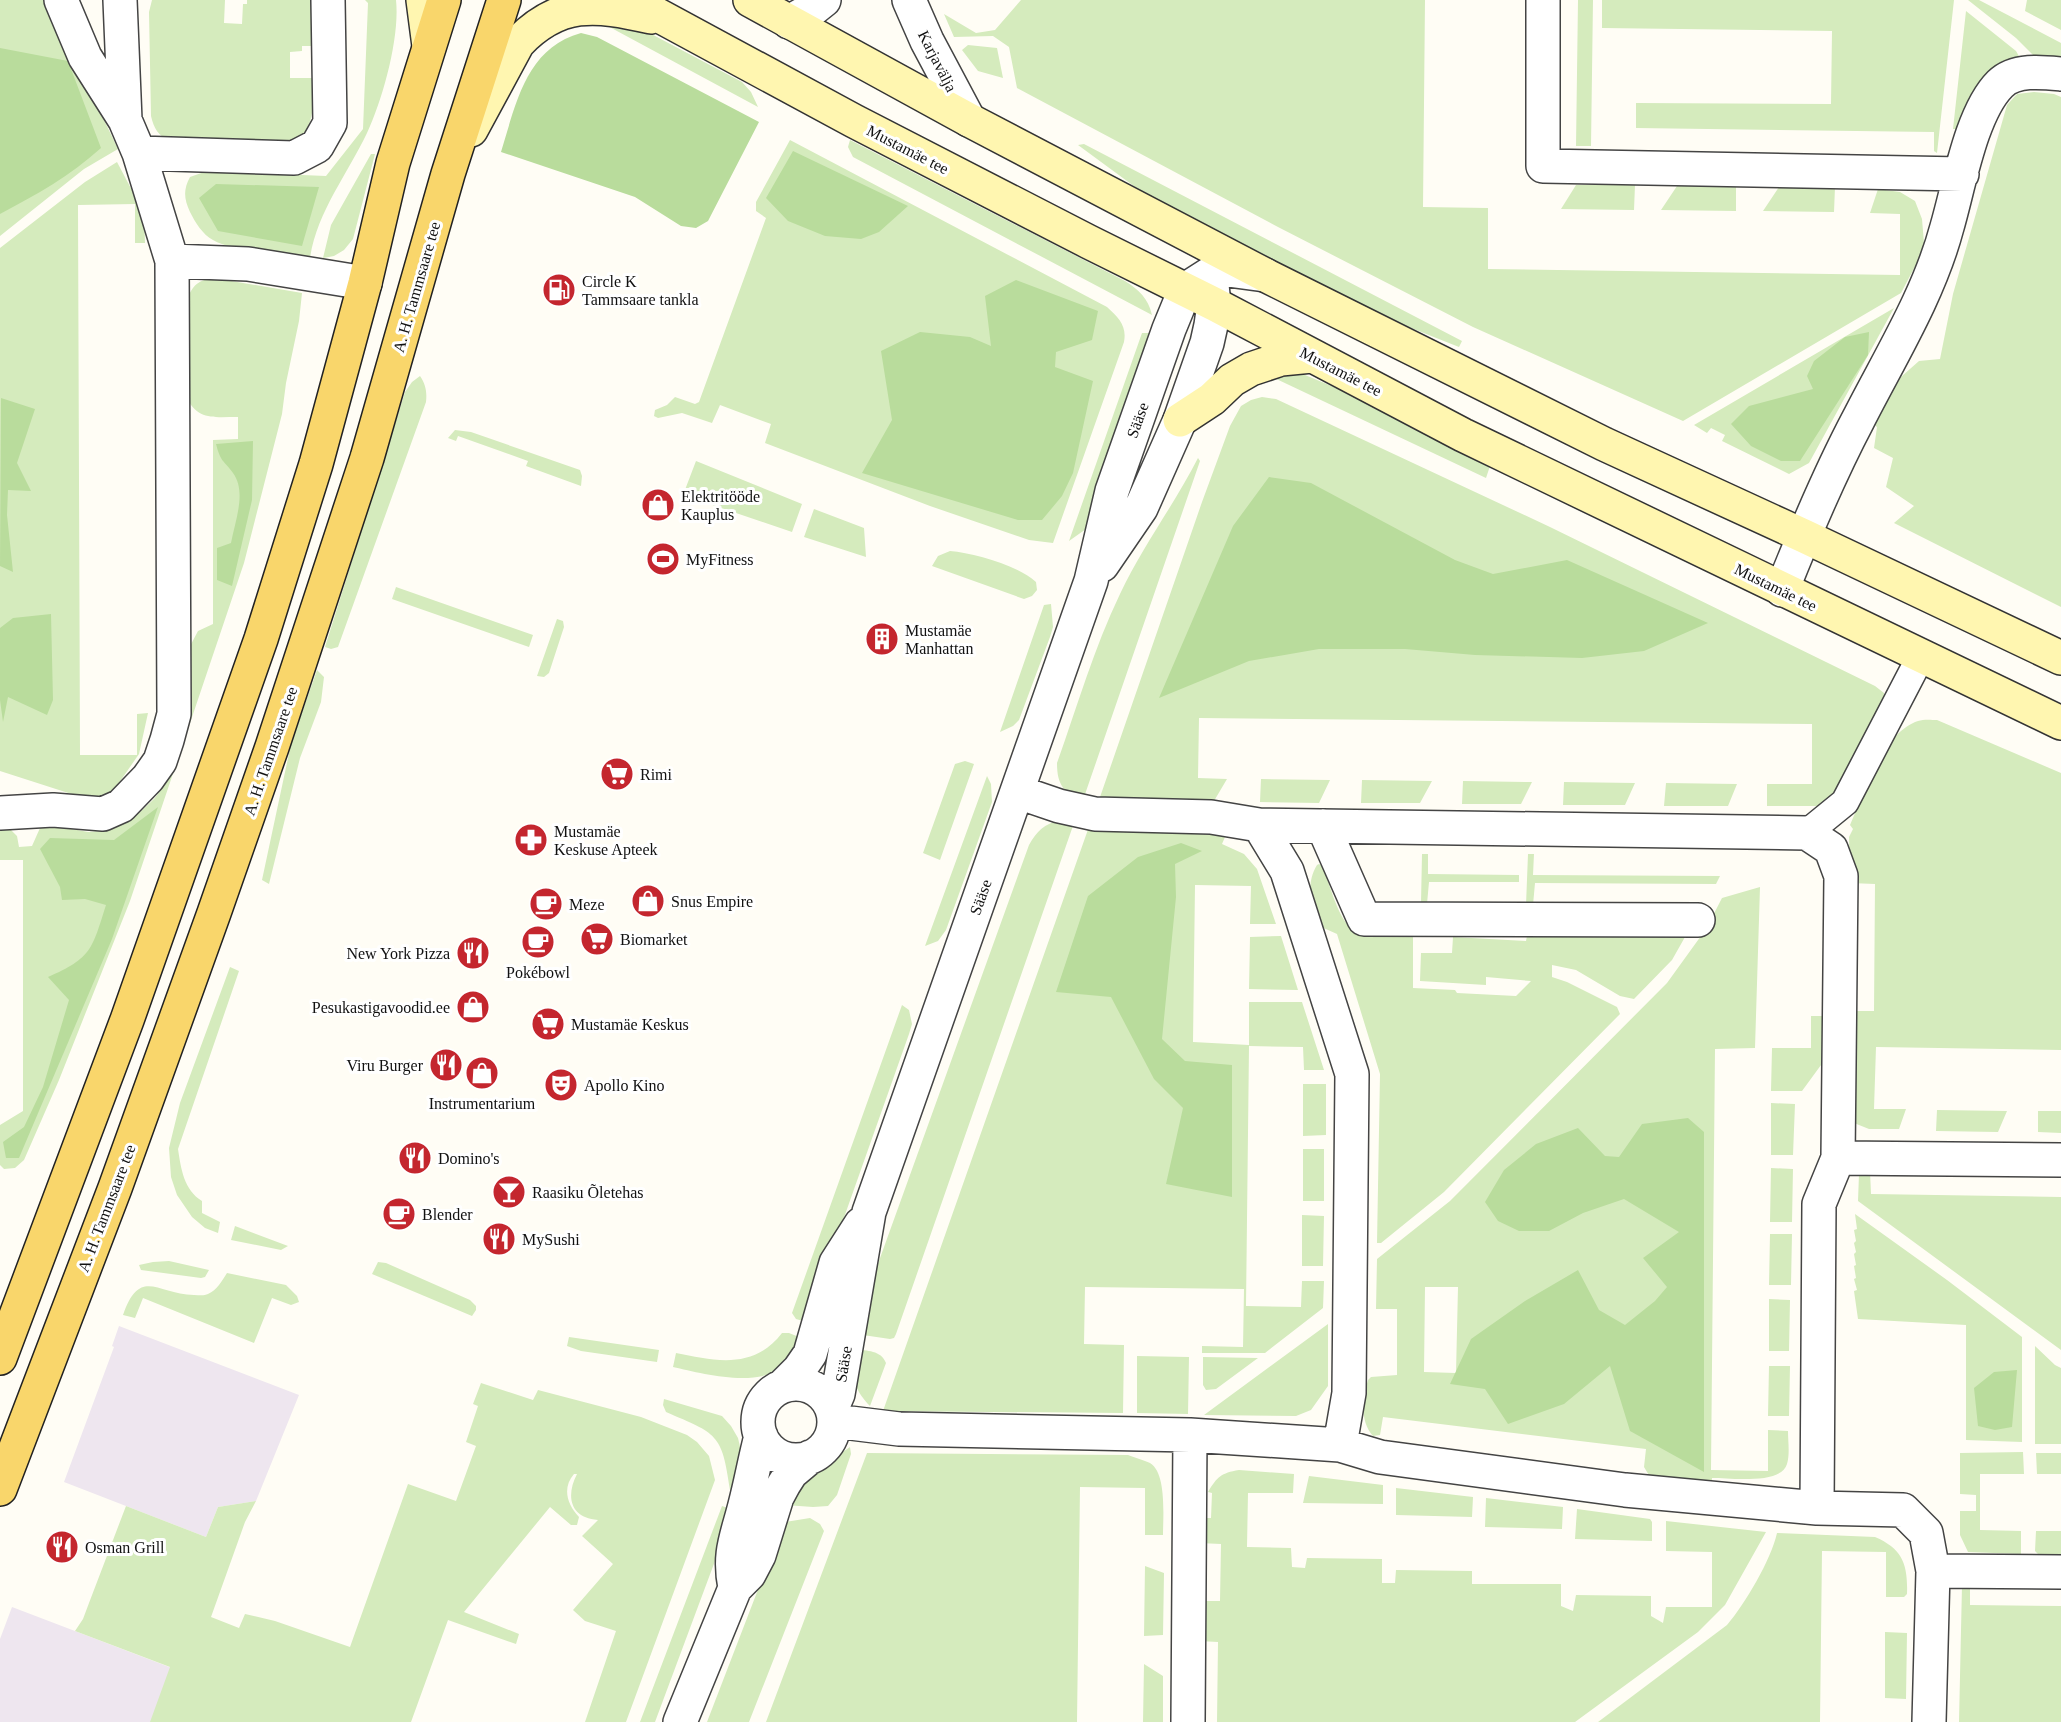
<svg xmlns="http://www.w3.org/2000/svg" width="2061" height="1722" font-family="'Times New Roman',serif">
<style>
.industrial{fill:#eee6ef}
.green{fill:#d5ebbd;fill-rule:evenodd}
.forest{fill:#b9dc9c}
.lines{fill:none;stroke-linecap:round;stroke-linejoin:round}
.pedestrian-casing{stroke:#444;stroke-width:30}
.minor-casing{stroke:#444;stroke-width:36}
.secondary-casing{stroke:#333;stroke-width:36}
.primary-casing{stroke:#222;stroke-width:36}
.pedestrian{stroke:#fff;stroke-width:27}
.minor{stroke:#fff;stroke-width:33}
.secondary{stroke:#fff6b0;stroke-width:33}
.primary{stroke:#f9d66b;stroke-width:33}
.labels{text-anchor:middle;stroke-width:6;stroke-linejoin:round;paint-order:stroke}
.street-label{font-size:16px;fill:#111;stroke:#fff}
.poi-label{font-size:16px;fill:#111;stroke:#fff;text-anchor:start}
</style>
<rect width="100%" height="100%" fill="#fffdf5"/>
<path class="industrial" d="M119,1326L299,1395L256,1501L218,1507L206,1537L64,1482L114,1347L112,1346Z
M12,1607L185,1673L168,1722H0V1639Z"/>
<path class="green" d="M0,0H53L78,66L118,149L84,169L0,236Z
M152,0H225L224,23L242,24L243,4H247V0H314V46H302V51L290,52V78H313C312,104 317,121 298,141H170C158,135 154,129 151,116L149,12Z
M365,0H396C400,37 383,99 367,133C347,175 317,212 310,258C283,254 236,253 213,240C203,235 195,222 190,212C184,199 183,190 190,177L207,171L326,176L363,129L368,3Z
M1021,0H1425L1423,207L1488,208V269L1900,275V214L1870,213L1878,189L1900,192L1915,201L1922,219L1924,243L1921,255L1901,293L1683,421L1473,327L1278,227L1017,88L1009,47L993,36L954,37L944,14L976,33L995,30Z
M1578,0H1593L1591,146H1576Z
M1602,0H1954L1937,153L1934,151V132L1636,128V103L1831,104L1832,31L1602,28Z
M1968,0H1979L2061,43V67L2041,63L2016,38Z
M2027,0H2061V30L2025,11Z
M1966,11L2016,51L2020,58L1965,129H1953Z
M591,17L640,28L742,82L751,92L758,107Z
M968,45L997,48L1003,78L978,71L962,50Z
M2034,92L2054,94L2061,97V607L1894,523L1914,506L1886,487L1893,458L1874,448L1877,427L1871,422L1893,384L1919,361L1940,359L1953,294L2007,105L2017,94Z
M790,140L1107,307C1119,318 1127,326 1124,342L1053,543L1029,540L930,506L765,443L771,424L720,405L712,423L682,413L658,418L654,416L655,410L667,405L675,397L695,404L699,402L766,218L756,211V202Z
M850,140L1125,281C1139,290 1148,298 1152,315L853,157L848,147Z
M1084,144L1462,341L1459,347L1391,320L1146,195L1078,145Z
M371,154H375L353,239L344,250L334,256L323,258L331,225Z
M117,162L144,213L145,243H135V204L78,205L80,755H137V714L148,713L139,754L114,790L101,797L87,799L0,771V248L85,182Z
M1576,185H1635L1634,210L1561,209Z
M1677,186H1736V211L1661,210Z
M1779,187H1835L1834,212L1763,211Z
M214,278L302,293L299,321L286,383L282,414L244,563L130,901L59,1080L24,1160L15,1168L4,1169L0,1165V1125L23,1111V860H0V830H11L17,836L19,847L32,846L40,828L51,825L88,832L100,831L121,824L139,813L154,799L164,786L187,719L189,648L198,631L213,624V440L238,439V417C214,417 197,421 186,396C186,375 181,306 191,291C196,282 204,279 214,278Z
M1894,308L1809,463L1789,474L1722,441L1725,435L1711,428L1707,433L1694,425Z
M1142,333H1154L1086,529L1069,541Z
M1285,372L1305,375L1363,399L1490,466L1486,478L1268,375Z
M420,376C426,385 427,392 426,402L338,647L331,649L325,647L405,392L412,382Z
M1262,397L1276,399L1550,527L1875,686L1884,693V700L1840,796L1827,806H1767V784H1812V724L1199,718L1198,778L1227,779L1214,801L1099,800L1202,502L1230,426L1241,406L1251,400Z
M455,430L471,432L580,470L582,476L581,486L526,466L528,461L458,436L456,441L448,438Z
M1198,458L1200,461L1082,803C1064,791 1057,786 1057,763C1077,707 1094,648 1120,594C1142,547 1174,505 1198,458Z
M696,461L802,504L792,532L683,495Z
M814,509L864,528L866,557L804,537Z
M950,551C974,553 1017,565 1036,582L1037,590L1032,596L1024,599L932,566L938,556Z
M396,587L533,635L529,647L392,599Z
M1051,604L1053,627L1050,637L1019,720L1013,726L1000,732L1044,605Z
M557,619L563,621L564,627L549,673L544,677L537,676Z
M317,670L324,677L321,702L300,758L269,884L262,880L291,744Z
M1937,720L2061,773V1050L1876,1047L1874,1109H1906L1899,1129H1869L1849,1121L1850,1011H1874L1875,884L1850,883L1849,837L1853,829L1850,825L1877,761L1881,763L1883,758L1880,756C1889,743 1902,726 1918,721C1924,719 1932,720 1937,720Z
M965,761L974,764L940,860L923,853L955,764Z
M987,776L991,784L992,802L946,930L938,941L925,946Z
M1261,779L1330,780L1319,803L1260,802Z
M1362,780L1432,781L1420,803H1361Z
M1463,781L1532,782L1521,804H1462Z
M1564,782L1635,783L1625,805H1563Z
M1666,783L1737,784L1728,806H1664Z
M1060,820H1075L896,1334L894,1338L890,1339L856,1334L875,1272L1029,845C1037,831 1044,824 1060,820Z
M1091,821L1209,830L1225,837L1222,844L1244,854L1257,869L1276,924H1250L1251,886L1195,885L1193,1042L1249,1045V1002H1302L1324,1070H1304L1303,1047L1249,1046L1246,1306L1301,1307L1302,1281H1324L1323,1308L1265,1353H1202V1346L1243,1347L1244,1289L1085,1287L1084,1344L1124,1345L1123,1413L883,1411Z
M1422,854H1428V874L1519,875V882H1429L1427,904L1421,903Z
M1528,854H1534L1533,875L1720,876L1716,884L1535,883L1533,905H1526Z
M1319,864L1323,866C1329,883 1337,914 1349,926C1364,941 1395,936 1413,937V988L1455,990L1457,993L1516,996L1531,981L1486,977V985L1420,981L1421,953H1452L1453,937L1526,941L1527,936L1685,937L1672,960L1634,999L1620,996L1576,970L1552,965V977L1567,982L1617,1007L1620,1014L1444,1192L1381,1243H1377L1380,1074L1337,934L1317,925C1312,903 1305,885 1317,865Z
M1760,887L1755,1048L1715,1049L1711,1470L1768,1471V1430L1788,1431C1788,1441 1790,1454 1787,1464C1781,1485 1730,1478 1712,1478V1484L1650,1477L1644,1467L1646,1449L1383,1417L1380,1435L1373,1436C1360,1422 1362,1398 1368,1380L1371,1377L1397,1375V1309H1376L1377,1259L1450,1201L1667,983L1706,929L1722,898ZM1425,1287H1458L1456,1373L1424,1372Z
M1281,936L1298,990L1249,989L1250,937Z
M230,967L239,971L178,1149C181,1169 184,1190 202,1201V1213L220,1222L218,1233L205,1228L192,1217L177,1195L171,1177L169,1148L180,1103Z
M902,1005L909,1010L912,1024L909,1034L824,1274L810,1323L796,1319L792,1313Z
M1811,1016H1831L1832,1050L1802,1091H1771L1772,1048H1811Z
M1303,1084H1326V1135L1303,1136Z
M1771,1103L1795,1104L1793,1155H1771Z
M1937,1110L2007,1111L1998,1132L1936,1131Z
M2038,1111H2061V1133L2038,1132Z
M1303,1149H1324V1201H1303Z
M1771,1168L1793,1169L1792,1222H1770Z
M1870,1171L1871,1194L2061,1197V1350L1858,1201L1859,1174Z
M1855,1214L1947,1280L2022,1337V1442L1966,1440V1325L1858,1319L1854,1291L1857,1290L1854,1279L1856,1278L1854,1266L1856,1265L1854,1254L1856,1252L1854,1243L1856,1241L1854,1230L1857,1229Z
M1302,1215L1324,1216L1323,1266H1302Z
M235,1226L288,1246L281,1250L231,1240Z
M1770,1234H1792L1791,1285H1769Z
M169,1261L209,1270L205,1277L201,1278L141,1270L139,1265L153,1262Z
M378,1262L386,1263L470,1300L476,1306V1310L472,1316L372,1274Z
M227,1273L286,1285L297,1296L299,1302L291,1305L272,1298L254,1343L143,1298L135,1318L123,1315C140,1266 157,1294 194,1295C199,1295 204,1296 208,1294C217,1290 222,1281 227,1273Z
M1769,1299L1790,1300L1789,1351H1769Z
M1328,1324V1386L1311,1410L1296,1416L1204,1415Z
M782,1333H789L804,1339C796,1348 789,1361 780,1368C755,1388 700,1373 673,1367L676,1353C715,1361 754,1370 782,1333Z
M569,1337L659,1350L657,1362L581,1351L567,1346Z
M2035,1346L2055,1365L2061,1368V1444H2035Z
M855,1349C867,1351 881,1350 886,1363L870,1406C850,1384 853,1376 855,1349Z
M1137,1356L1189,1357L1188,1414L1137,1413Z
M1203,1357L1258,1358L1216,1389L1206,1390L1203,1385Z
M1769,1366H1790L1789,1416H1768Z
M481,1383L533,1400L538,1390L641,1417L687,1435L697,1442L709,1456L715,1480L626,1722H585L616,1631L585,1621L573,1610L613,1564L582,1536L598,1520C569,1518 566,1495 577,1474H574C562,1488 567,1504 579,1517L577,1525H571L550,1507L464,1612L519,1634L516,1644L448,1620L411,1722H150L170,1667L75,1631L83,1619L89,1603L126,1506L206,1537L218,1507L256,1501L245,1522L211,1617L239,1628L245,1614L275,1621L350,1647L408,1484L456,1501L476,1446L466,1442L478,1406L473,1404Z
M664,1399L722,1416L731,1426L738,1438L741,1451L737,1493L730,1490C722,1433 717,1434 666,1412L663,1405Z
M850,1447L851,1454L837,1495L828,1506L813,1507L785,1505L802,1480Z
M2023,1452L2024,1474H1980V1530L2021,1531V1554L1968,1552L1960,1535V1511H1976V1495L1960,1494V1453Z
M867,1453L1128,1455C1135,1458 1144,1460 1150,1463C1167,1473 1163,1518 1163,1535H1145V1488L1080,1487L1077,1722H766Z
M2036,1453H2061V1474H2037Z
M1239,1470L1294,1474L1293,1493H1248L1247,1547L1291,1548L1292,1567L1305,1568L1307,1558L1382,1559V1583H1395L1396,1570L1472,1571V1584H1561V1606L1573,1611L1576,1595L1651,1596V1616L1663,1623L1666,1607H1712V1552L1666,1551V1521L1766,1532L1725,1605L1698,1632L1575,1722H1217L1218,1642L1199,1641V1601H1220L1221,1544L1199,1543V1518H1211L1212,1493L1208,1492C1217,1477 1221,1473 1239,1470Z
M1309,1476L1383,1485V1504L1303,1503Z
M1396,1488L1473,1497L1472,1517L1396,1515Z
M1486,1498L1563,1507L1562,1529L1485,1527Z
M722,1506L734,1510L655,1722H640Z
M1577,1509L1650,1519L1652,1522V1541L1575,1539Z
M810,1518L820,1524L824,1531L749,1722H707L764,1574L779,1523Z
M2036,1531H2061V1555L2038,1554L2035,1551Z
M1777,1533L1875,1537C1903,1549 1908,1565 1907,1594L1904,1597H1886V1552L1822,1551L1820,1722H1598L1727,1625C1745,1604 1771,1560 1777,1533Z
M1145,1566L1164,1573L1163,1635L1144,1636Z
M1962,1585L1970,1588V1605L2061,1606V1722H1959Z
M1885,1632L1907,1633L1906,1699L1885,1698Z
M1144,1664L1163,1676V1722H1143Z"/>
<path class="forest" d="M581,33L597,37L759,122L708,221L696,228L681,226L635,197L501,152C516,104 526,48 581,33Z
M0,48L68,61L101,148C70,176 36,195 0,214Z
M793,151L908,206L879,232L861,239L825,236L788,221L766,198Z
M216,184L319,187L302,246L218,231L199,198Z
M1016,280L1098,311L1092,340L1056,352L1055,367L1093,381L1073,473L1062,496L1042,520H1018L862,473L892,420L881,351L920,332L970,337L991,346L985,296Z
M1869,332L1868,355L1800,461H1781L1751,446L1731,424L1749,406L1813,389L1807,376L1814,361L1845,337Z
M1,398L35,409L17,463L31,491L8,490L7,515L13,572L0,566Z
M253,441L252,500L232,586L217,580V548L231,543C235,521 247,492 233,473C223,459 221,463 216,444Z
M1269,477L1311,483L1455,560L1493,574L1567,560L1708,623L1644,651L1582,658L1475,655L1405,649H1319L1249,661L1159,698L1233,526Z
M51,614L53,700L47,715L8,697L3,722L0,700V628L13,618Z
M158,807L112,939L19,1158H6L3,1142L24,1127L43,1087L69,1000L48,977C92,958 92,949 106,905L85,899L62,900L60,887L40,849L50,838L114,840Z
M1181,843L1202,851L1175,864L1176,897L1162,1039L1185,1061L1232,1065V1197L1166,1184L1183,1108L1154,1079L1111,997L1056,992L1088,896L1138,857Z
M1688,1118L1704,1132V1472L1630,1431L1610,1366L1564,1404L1508,1424L1485,1389L1450,1384L1471,1339L1525,1301L1578,1270L1599,1310L1625,1325L1655,1301L1667,1287L1643,1258L1679,1232L1624,1199L1583,1213L1549,1231H1519L1498,1221L1485,1202L1504,1170L1536,1144L1578,1128L1605,1156L1619,1157L1642,1124Z
M2017,1370L2012,1427L1995,1430L1978,1426L1974,1388L1994,1372Z"/>
<g class="lines">
<g class="pedestrian-casing">
<path id="pedestrian" d="M1807,833L1845,802L1921,656"/>
</g>
<g class="minor-casing">
<path id="minor" d="M61,0L85,57L125,120
M120,0L125,120L139,153L172,261L248,264L365,283
M909,0L927,41L969,120
M1543,0V166L1962,174
M789,22L814,8L824,0
M139,153L294,158L317,146L330,123L328,0
M1102,565L1141,508L1180,420L1207,343L1211,325L1214,304L1211,276
M1782,590C1805,532 1829,475 1858,420C1890,357 1929,295 1947,227C1959,186 1971,113 2000,84C2015,69 2042,72 2061,74
M1018,792L1059,806L1095,814L1211,817L1259,825L1287,871L1352,1074L1349,1393L1340,1445
M0,813L53,810L103,814L121,806L148,778L160,761L167,740L174,714L172,261
M1259,825L1807,833L1831,849L1841,876L1838,1158
M1323,826L1364,919L1698,920
M758 1422a38 38 0 1 1 76 0a38 38 0 1 1-76 0Z
M783,1386L799,1370L810,1354L836,1263L861,1224
M832,1408L838,1394L869,1212L1091,581L1112,491L1169,329L1185,290L1210,274L1228,270L1265,275
M834,1421L899,1429L1190,1435L1340,1445L1380,1457L1625,1490L1817,1508L1903,1510L1926,1533L1933,1571L1929,1722
M1817,1508L1819,1204L1838,1158L2061,1160
M1933,1571L2061,1572
M735,1588C728,1553 737,1537 745,1505C751,1482 755,1459 761,1436
M680,1722L735,1588L749,1574L759,1555L777,1497L784,1484L791,1473L810,1457
M1188,1722L1190,1435"/>
</g>
<g class="secondary-casing">
<path id="secondary" d="M423,0L429,46
M630,0L854,121L1089,242L1214,304L1463,435L2061,723
M750,0L969,120L1265,275L1604,444L1804,536L2061,658
M471,130L518,43C559,0 595,4 651,17
M1180,420L1212,399L1232,380L1251,369L1281,359L1312,356"/>
</g>
<g class="primary-casing">
<path id="primary" d="M0,1358L127,1020L261,639L316,464L365,283L393,163L444,0
M0,1489L115,1188L214,913L272,747L367,458L448,174L504,0"/>
</g>
<use href="#pedestrian" class="pedestrian"/>
<use href="#minor" class="minor"/>
<use href="#secondary" class="secondary"/>
<use href="#primary" class="primary"/>
</g>
<defs>
<g id="fuel-disc" transform="scale(1.725)"><circle r="9.5" fill="#c4262e" stroke="#fff"/><path d="M-5.5-6h7V0h2V4h1.3V-2.5L3-4.5l.8-.8L6-3V5H2.5V1h-1V6h-7ZM-4.2-4.7v3.2H.2V-4.7Z" fill="#fff"/></g>
<g id="shop-disc" transform="scale(1.725)"><circle r="9.5" fill="#c4262e" stroke="#fff"/><path d="M-5-2.5h2.3a2.7 3.5 0 0 1 5.4 0H5L5.5 6h-11ZM-1.5-2.5h3a1.5 2.3 0 0 0-3 0Z" fill="#fff"/></g>
<g id="stadium-disc" transform="scale(1.725)"><circle r="9.5" fill="#c4262e" stroke="#fff"/><path d="M0-5a6.5 5 0 1 0 0 10a6.5 5 0 1 0 0-10ZM-3.5-1.8h7v3.6h-7Z" fill="#fff"/></g>
<g id="building-disc" transform="scale(1.725)"><circle r="9.5" fill="#c4262e" stroke="#fff"/><path d="M-4-6H4V6H1V3H-1V6H-4ZM-2.5-4.3h1.7v1.8h-1.7ZM.8-4.3h1.7v1.8H.8ZM-2.5-1h1.7V.8h-1.7ZM.8-1h1.7V.8H.8Z" fill="#fff"/></g>
<g id="supermarket-disc" transform="scale(1.725)"><circle r="9.5" fill="#c4262e" stroke="#fff"/><path d="M-6-5.5h2.5l.6 2H6L4.5 2H-2.5L-4.4-4H-6ZM-1.5 3.2a1.3 1.3 0 1 0 .1 0ZM3 3.2a1.3 1.3 0 1 0 .1 0Z" fill="#fff"/></g>
<g id="pharmacy-disc" transform="scale(1.725)"><circle r="9.5" fill="#c4262e" stroke="#fff"/><path d="M-2-6h4v4h4v4h-4v4h-4v-4h-4v-4h4Z" fill="#fff"/></g>
<g id="cafe-disc" transform="scale(1.725)"><circle r="9.5" fill="#c4262e" stroke="#fff"/><path d="M-5.5-4.5H6V0H3Q3 3.5 0 3.5H-2.5Q-5.5 3.5-5.5 0ZM3-3.2v2h1.7v-2ZM-6 4.5H4V6H-6Z" fill="#fff"/></g>
<g id="restaurant-disc" transform="scale(1.725)"><circle r="9.5" fill="#c4262e" stroke="#fff"/><path d="M-5-6h1v4h1v-4h1v4h1v-4h1v5L-1.5 .5V6h-2V.5L-5-1ZM5-6V6H3V1.5H1.5Q1.5-4 5-6Z" fill="#fff"/></g>
<g id="theatre-disc" transform="scale(1.725)"><circle r="9.5" fill="#c4262e" stroke="#fff"/><path d="M-5-5.5Q0-4 5-5.5V0Q5 5 0 6Q-5 5-5 0ZM-3.3-2.5H-1v1.5H-3.3ZM1-2.5H3.3v1.5H1ZM-2.8 1Q0 5.5 2.8 1Z" fill="#fff"/></g>
<g id="bar-disc" transform="scale(1.725)"><circle r="9.5" fill="#c4262e" stroke="#fff"/><path d="M-6-5H6L.8 .8V4.5H3.5V6h-7V4.5H-.8V.8Z" fill="#fff"/></g>
</defs>
<g fill-rule="evenodd">
<use href="#fuel-disc" x="559" y="290"/>
<use href="#shop-disc" x="658" y="505"/>
<use href="#stadium-disc" x="663" y="559"/>
<use href="#building-disc" x="882" y="639"/>
<use href="#supermarket-disc" x="617" y="774"/>
<use href="#pharmacy-disc" x="531" y="840"/>
<use href="#shop-disc" x="648" y="901"/>
<use href="#cafe-disc" x="546" y="904"/>
<use href="#supermarket-disc" x="597" y="939"/>
<use href="#cafe-disc" x="538" y="942"/>
<use href="#restaurant-disc" x="473" y="953"/>
<use href="#shop-disc" x="473" y="1007"/>
<use href="#supermarket-disc" x="548" y="1024"/>
<use href="#restaurant-disc" x="446" y="1065"/>
<use href="#shop-disc" x="482" y="1073"/>
<use href="#theatre-disc" x="561" y="1085"/>
<use href="#restaurant-disc" x="415" y="1158"/>
<use href="#bar-disc" x="509" y="1192"/>
<use href="#cafe-disc" x="399" y="1214"/>
<use href="#restaurant-disc" x="499" y="1239"/>
<use href="#restaurant-disc" x="62" y="1547"/>
</g>
<g class="labels">
<g class="street-label">
<text transform="translate(938 61) rotate(63)" y="6">Karjavälja</text>
<text transform="translate(908 149) rotate(27)" y="6">Mustamäe tee</text>
<text transform="translate(416 287) rotate(-74)" y="6">A. H. Tammsaare tee</text>
<text transform="translate(1341 371) rotate(27)" y="6">Mustamäe tee</text>
<text transform="translate(1137 420) rotate(-70)" y="6">Sääse</text>
<text transform="translate(1776 587) rotate(26)" y="6">Mustamäe tee</text>
<text transform="translate(270 751) rotate(-71)" y="6">A. H. Tammsaare tee</text>
<text transform="translate(980 897) rotate(-70)" y="6">Sääse</text>
<text transform="translate(106 1208) rotate(-69)" y="6">A. H. Tammsaare tee</text>
<text transform="translate(843 1364) rotate(-81)" y="6">Sääse</text>
</g>
<g class="poi-label">
<text x="582" y="287">Circle K<tspan x="582" dy="18">Tammsaare tankla</tspan></text>
<text x="681" y="502">Elektritööde<tspan x="681" dy="18">Kauplus</tspan></text>
<text x="686" y="565">MyFitness</text>
<text x="905" y="636">Mustamäe<tspan x="905" dy="18">Manhattan</tspan></text>
<text x="640" y="780">Rimi</text>
<text x="554" y="837">Mustamäe<tspan x="554" dy="18">Keskuse Apteek</tspan></text>
<text x="671" y="907">Snus Empire</text>
<text x="569" y="910">Meze</text>
<text x="620" y="945">Biomarket</text>
<text x="450" y="959" text-anchor="end">New York Pizza</text>
<text x="538" y="978" text-anchor="middle">Pokébowl</text>
<text x="450" y="1013" text-anchor="end">Pesukastigavoodid.ee</text>
<text x="571" y="1030">Mustamäe Keskus</text>
<text x="423" y="1071" text-anchor="end">Viru Burger</text>
<text x="584" y="1091">Apollo Kino</text>
<text x="482" y="1109" text-anchor="middle">Instrumentarium</text>
<text x="438" y="1164">Domino's</text>
<text x="532" y="1198">Raasiku Õletehas</text>
<text x="422" y="1220">Blender</text>
<text x="522" y="1245">MySushi</text>
<text x="85" y="1553">Osman Grill</text>
</g>
</g>
</svg>
